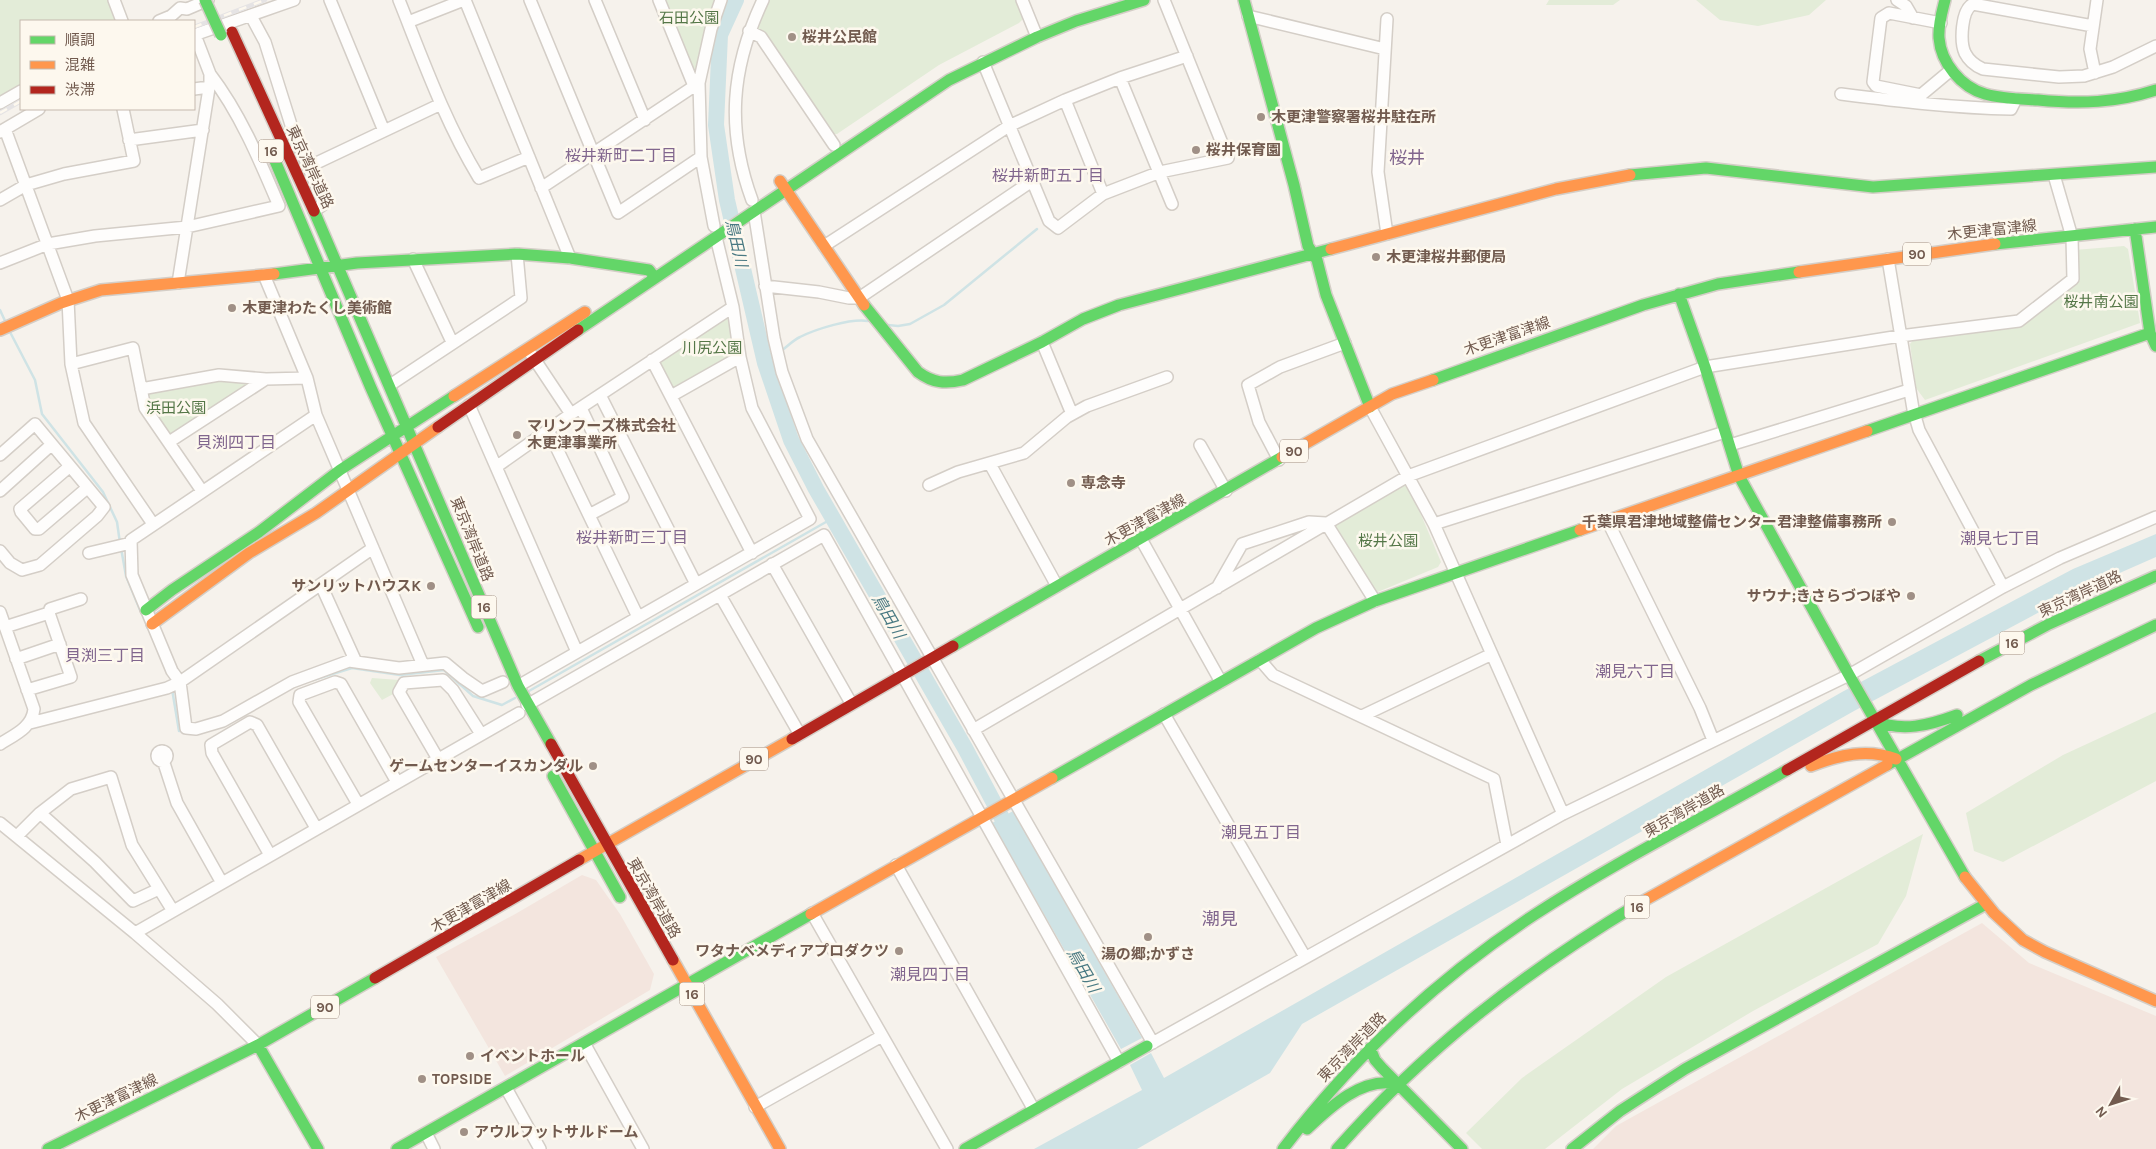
<svg xmlns="http://www.w3.org/2000/svg" width="2156" height="1149" font-family="Karla,'Noto Sans JP',sans-serif">
<style>
.commercial{fill:#f3e5de}
.green{fill:#e3ecd8}
.water{fill:#cfe3e5}
.lines{fill:none;stroke-linecap:round;stroke-linejoin:round}
.stream{stroke:#cfe3e5;stroke-width:2.5}
.river{stroke:#cfe3e5;stroke-width:16}
.street-casing{stroke:#d4cec7;stroke-width:14}
.fast-casing{stroke:#d4cec7;stroke-width:14}
.slow-casing{stroke:#d4cec7;stroke-width:14}
.jam-casing{stroke:#d4cec7;stroke-width:14}
.street{stroke:#fefdfc;stroke-width:11}
.fast{stroke:#63d668;stroke-width:11}
.slow{stroke:#ff974d;stroke-width:11}
.jam{stroke:#b3261e;stroke-width:11}
.rail-casing{stroke:#e5e3e4;stroke-width:4.5}
.rail{stroke:#fdf8ee;stroke-width:2.5;stroke-dasharray:8;stroke-linecap:butt}
.fast-bridge-casing{stroke:#d5cdc7;stroke-width:14;stroke-linecap:butt}
.fast-bridge{stroke:#63d668;stroke-width:11}
.poi-dot{fill:#a09086;stroke:#fdf8ee;stroke-width:2}
.labels{text-anchor:middle;stroke-width:5;stroke-linejoin:round;paint-order:stroke}
.shield{fill:#fdf8ee;stroke:#9c8a7f;stroke-width:1}
.shield-label{font-size:14px;font-weight:bold;fill:#725b4f}
.park-label{font-size:15px;fill:#557748;stroke:#fdf8ee}
.poi-label{font-size:15px;font-weight:bold;fill:#725b4f;stroke:#fdf8ee;text-anchor:start}
.street-label{font-size:15px;fill:#725b4f;stroke:#fdf8ee}
.neighbourhood-label{font-size:16px;fill:#81668e;stroke:#fdf8ee}
.water-label{font-size:16px;font-style:italic;fill:#4a7a83;stroke:#fdf8ee}
.quarter-label{font-size:18px;fill:#81668e;stroke:#fdf8ee}
</style>
<rect width="100%" height="100%" fill="#f6f2ec"/>
<path class="commercial" d="M582,875L596,880L620,914L654,974L650,990L505,1076L436,957L517,913Z
M1982,923L2029,963L2156,1016V1149H1593L1616,1126Z"/>
<path class="green" d="M0,0H110L118,21H21V88L0,102Z
M664,0H716L704,32L695,81Z
M767,0H1016L1023,19L1019,23L939,65L837,134H832L756,27Z
M1549,0H1620L1613,5H1546Z
M1696,0H1826L1809,15L1758,26L1720,20Z
M2124,246L2128,249L2140,323L1925,400L1916,388L1910,344L1914,339L2020,323L2075,280L2074,250Z
M724,318H728L734,354L672,390L658,362Z
M222,379L251,383L173,435H169L148,407L146,395L149,391Z
M1405,483L1414,498L1441,562L1438,567L1373,594L1330,526Z
M372,678L399,680L395,693L382,700L370,683Z
M2156,712V781L2003,862L1974,851L1966,813L2063,755Z
M1923,834L1906,896L1878,944L1753,1011L1622,1089L1545,1149H1482L1466,1133L1522,1078L1666,977Z"/>
<path class="water" d="M2156,534V557L2081,590L1854,711L1302,1024L1270,1073L1137,1149H1034L1142,1090L1130,1065L1151,1053L1164,1078L1842,692L2073,569Z
M1013,811L1142,1038L1121,1049L992,823Z"/>
<g class="lines">
<path class="stream" d="M0,310L6,323
M888,325L898,326L910,324L944,305L1037,229
M10,332L35,380L42,414L103,492L117,522L120,543
M781,351C787,347 793,340 800,337C816,329 851,318 868,321
M765,363L774,356
M121,548L126,576L140,610
M313,680L352,668L400,675L444,670L473,696L502,705L515,698
M172,689L179,731H183
M529,691L833,518"/>
<path class="river" d="M736,0L720,35L716,125L727,200L765,363L791,440L816,489L965,748L1012,837"/>
<g class="street-casing">
<path id="street" d="M114,0L122,21
M330,0L384,131
M399,0C423,60 445,122 479,178L529,157
M465,0L570,258
M530,0L618,213L701,157
M595,0L645,120
M659,0L694,86
M1022,0L1037,37
M1897,0L1906,6L1913,18
M251,16L265,42L292,128L324,204L314,211
M1248,16L1385,49
M159,21L171,16L180,8L187,9L208,0
M408,22L464,0
M1941,23L1889,13L1881,18L1873,82L1876,86L1921,95L1951,70
M2093,26L1973,4C1961,10 1960,42 1965,53C1969,61 1976,66 1983,69L2059,77L2084,76L2113,67L2156,46
M749,31L761,37L834,145
M194,35L294,0
M983,62L1049,221L1058,228L1103,194L1160,172L1228,158L1164,0
M2095,73L2090,49L2097,0
M1120,78L1172,204
M194,89L209,87
M1841,94C1897,101 1954,108 2011,109L2016,99
M1065,100L1103,194
M0,103L21,91
M5,129L68,300L71,364L84,423L153,524
M0,132L39,109
M129,140L203,130
M308,167L441,104
M541,188L699,83
M0,200L26,185L64,174L134,161L123,109
M752,200C726,129 731,68 763,0
M754,211L774,338L782,372L807,439L1153,1043
M714,226L701,157L699,83L711,29L721,0
M1387,234L1378,172L1387,19
M824,246L1009,126L1065,100L1120,78L1187,56
M413,259L452,342
M1888,259L1913,409L1919,430L2003,587
M0,263L48,244L95,236L187,227L279,206C260,161 240,113 210,74
M264,275L307,378L316,415L423,665
M178,283L210,82V74L195,35
M765,286L819,292L849,298H859L1032,181
M1042,342L1072,414
M531,354L571,414
M652,360L752,553
M71,364L133,348L145,408L202,491
M390,385L521,298L517,254
M141,389L219,375L266,379L307,378
M600,395L696,584
M671,396L740,357
M469,405L577,652
M1370,407L1434,524L1563,814
M581,408L623,497L589,515
M316,415L131,540L132,575L172,671L180,682L186,728L196,729L223,721L292,682L349,661L399,668L445,663L463,678L482,691L503,682
M548,430L638,617
M169,442L266,379
M1200,445L1226,491
M1730,445L1909,390
M0,455L35,424L104,507L97,516L40,565L22,570L10,563L0,551
M1279,460L1259,422L1248,385L1280,367L1345,343
M990,464L1057,586
M69,467L20,509L21,512L35,529H39L87,488
M496,467L571,414L733,307
M929,485L958,472L1024,453L1067,417L1087,406L1167,377
M0,491L51,445
M1607,520L1700,708L1713,740
M1434,524L1725,432
M1141,539L1221,682
M89,553L131,543
M772,564L851,703
M321,585L356,662
M1217,588L1242,544L1309,522L1326,523L1375,601
M720,595L799,733
M0,612L34,709C32,728 14,735 0,744
M5,627L49,613
M16,659L60,644
M1260,660L1273,675L1494,779L1507,845
M518,686L810,519L752,408L740,357L733,307L716,237
M27,690L71,677L49,613L50,609L81,599
M527,705L824,535L1119,1062
M1164,714L1305,957
M1362,716L1492,654
M30,723L167,688L180,682L373,548
M973,730L1408,476L1705,367L1900,336L2019,321L2073,279L2072,237L2054,175
M157 756a5 5 0 1 1 10 0a5 5 0 1 1-10 0Z
M438,759L399,692L404,683L443,680L453,690L481,734
M163,760L177,803L222,883
M358,804L299,702L300,695L335,682L341,684L397,782
M40,813L95,862L133,901L159,889
M0,823L135,933L217,1004L258,1045
M17,836L40,813L71,789L111,777L132,845L173,911
M270,855L212,753L211,745L250,722L257,725L316,828
M896,865L1034,1110
M812,913L947,1149
M135,933L519,713
M584,1043L643,1149
M1147,1046L1563,814L1849,675L2003,587L2060,558L2156,517
M506,1088L540,1149
M755,1107L882,1036
M426,1133L434,1149"/>
</g>
<g class="fast-casing">
<path id="fast" d="M1244,0L1294,185L1308,246L1317,260L1326,295L1370,407
M1945,0C1942,12 1938,25 1939,38C1941,63 1961,87 1985,94C2002,99 2021,99 2038,100C2080,104 2116,103 2156,90
M273,156L371,388L478,627
M1630,175L1706,168L1873,187L2156,167
M314,211L518,686L551,744
M2135,229L2150,333L2156,346
M1995,244L2156,227
M274,274L357,263L517,254L570,258L649,270L655,278
M1679,294L1705,367L1739,476L1849,675L1965,877
M864,305L918,372C933,383 945,384 963,380L1042,342L1083,319L1119,305L1331,249
M578,330L949,80L1037,37L1076,21L1144,0
M1433,380L1643,305L1718,284L1799,272
M1867,431L2150,333
M146,610L172,590L259,532L340,470L454,396
M953,646L1282,457
M1979,661L2049,624L2156,576
M1874,720C1901,733 1930,725 1957,715
M1887,765L2031,685L2156,625
M553,776L620,897
M1052,778L1316,628L1375,601L1580,530
M258,1045L318,1149
M1370,1048L1375,1060L1382,1068L1462,1149
M1307,1129C1330,1107 1363,1076 1397,1084
M48,1149L258,1045L375,978
M397,1149L811,914
M965,1149L1147,1046
M1283,1149C1353,1057 1437,979 1534,915C1615,862 1703,818 1787,770
M1337,1149C1427,1047 1522,974 1638,904
M1572,1149L1620,1111L1685,1069L1986,904"/>
</g>
<g class="slow-casing">
<path id="slow" d="M780,181L864,305
M1331,249L1556,189L1630,175
M1799,272L1995,244
M0,330L61,303L101,290L274,274
M454,396L585,312
M1282,457L1392,394L1433,380
M1580,530L1867,431
M152,624L249,553L316,513L438,427
M1811,766C1839,755 1867,748 1896,759
M579,860L792,739
M1965,877L1994,913L2023,940L2045,952L2156,1001
M1638,904L1887,765
M811,914L1052,778
M673,960L780,1149"/>
</g>
<g class="jam-casing">
<path id="jam" d="M232,32L314,211
M438,427L578,330
M792,739L953,646
M551,744L673,960
M1787,770L1979,661
M375,978L579,860"/>
</g>
<use href="#street" class="street"/>
<use href="#fast" class="fast"/>
<use href="#slow" class="slow"/>
<use href="#jam" class="jam"/>
<g class="rail-casing">
<path id="rail" d="M194,27L265,0
M0,113L21,101"/>
</g>
<use href="#rail" class="rail"/>
<g class="fast-bridge-casing">
<path id="fast-bridge" d="M205,0L221,35"/>
</g>
<use href="#fast-bridge" class="fast-bridge"/>
</g>
<g class="poi-dot">
<circle cx="792" cy="37" r="5"/>
<circle cx="1261" cy="117" r="5"/>
<circle cx="1196" cy="150" r="5"/>
<circle cx="1376" cy="257" r="5"/>
<circle cx="232" cy="308" r="5"/>
<circle cx="517" cy="435" r="5"/>
<circle cx="1071" cy="483" r="5"/>
<circle cx="1892" cy="522" r="5"/>
<circle cx="431" cy="586" r="5"/>
<circle cx="1911" cy="596" r="5"/>
<circle cx="593" cy="766" r="5"/>
<circle cx="1148" cy="937" r="5"/>
<circle cx="899" cy="951" r="5"/>
<circle cx="470" cy="1056" r="5"/>
<circle cx="422" cy="1079" r="5"/>
<circle cx="464" cy="1132" r="5"/>
</g>
<g class="labels">
<g class="shield">
<rect x="258.5" y="139.5" width="25" height="23" rx="4"/>
<rect x="1903" y="242.5" width="28" height="23" rx="4"/>
<rect x="1280" y="439.5" width="28" height="23" rx="4"/>
<rect x="471.5" y="595.5" width="25" height="23" rx="4"/>
<rect x="1999.5" y="631.5" width="25" height="23" rx="4"/>
<rect x="740" y="747.5" width="28" height="23" rx="4"/>
<rect x="1624.5" y="895.5" width="25" height="23" rx="4"/>
<rect x="679.5" y="982.5" width="25" height="23" rx="4"/>
<rect x="311" y="995.5" width="28" height="23" rx="4"/>
</g>
<g class="shield-label">
<text x="271" y="156">16</text>
<text x="1917" y="259">90</text>
<text x="1294" y="456">90</text>
<text x="484" y="612">16</text>
<text x="2012" y="648">16</text>
<text x="754" y="764">90</text>
<text x="1637" y="912">16</text>
<text x="692" y="999">16</text>
<text x="325" y="1012">90</text>
</g>
<g class="park-label">
<text x="689" y="23">石田公園</text>
<text x="2101" y="307">桜井南公園</text>
<text x="712" y="353">川尻公園</text>
<text x="176" y="413">浜田公園</text>
<text x="1388" y="546">桜井公園</text>
</g>
<g class="poi-label">
<text x="802" y="42">桜井公民館</text>
<text x="1271" y="122">木更津警察署桜井駐在所</text>
<text x="1206" y="155">桜井保育園</text>
<text x="1386" y="262">木更津桜井郵便局</text>
<text x="242" y="313">木更津わたくし美術館</text>
<text x="527" y="431">マリンフーズ株式会社<tspan x="527" dy="17">木更津事業所</tspan></text>
<text x="1081" y="488">専念寺</text>
<text x="1882" y="527" text-anchor="end">千葉県君津地域整備センター君津整備事務所</text>
<text x="421" y="591" text-anchor="end">サンリットハウスK</text>
<text x="1901" y="601" text-anchor="end">サウナ;きさらづつぼや</text>
<text x="583" y="771" text-anchor="end">ゲームセンターイスカンダル</text>
<text x="889" y="956" text-anchor="end">ワタナベメディアプロダクツ</text>
<text x="1148" y="959" text-anchor="middle">湯の郷;かずさ</text>
<text x="480" y="1061">イベントホール</text>
<text x="432" y="1084">TOPSIDE</text>
<text x="474" y="1137">アウルフットサルドーム</text>
</g>
<g class="street-label">
<text transform="translate(310 167) rotate(65)" y="5">東京湾岸道路</text>
<text transform="translate(1992 230) rotate(-6)" y="5">木更津富津線</text>
<text transform="translate(1507 336) rotate(-19)" y="5">木更津富津線</text>
<text transform="translate(1145 520) rotate(-29)" y="5">木更津富津線</text>
<text transform="translate(472 539) rotate(68)" y="5">東京湾岸道路</text>
<text transform="translate(2080 594) rotate(-25)" y="5">東京湾岸道路</text>
<text transform="translate(1684 811) rotate(-30)" y="5">東京湾岸道路</text>
<text transform="translate(654 898) rotate(60)" y="5">東京湾岸道路</text>
<text transform="translate(471 906) rotate(-30)" y="5">木更津富津線</text>
<text transform="translate(1352 1047) rotate(-46)" y="5">東京湾岸道路</text>
<text transform="translate(116 1098) rotate(-26)" y="5">木更津富津線</text>
</g>
<g class="neighbourhood-label">
<text x="621" y="161">桜井新町二丁目</text>
<text x="1048" y="181">桜井新町五丁目</text>
<text x="236" y="448">貝渕四丁目</text>
<text x="632" y="543">桜井新町三丁目</text>
<text x="2000" y="544">潮見七丁目</text>
<text x="105" y="661">貝渕三丁目</text>
<text x="1635" y="677">潮見六丁目</text>
<text x="1261" y="838">潮見五丁目</text>
<text x="930" y="980">潮見四丁目</text>
</g>
<g class="water-label">
<text transform="translate(737 243) rotate(77)" y="6">鳥田川</text>
<text transform="translate(889 616) rotate(60)" y="6">鳥田川</text>
<text transform="translate(1084 970) rotate(60)" y="6">鳥田川</text>
</g>
<g class="quarter-label">
<text x="1407" y="164">桜井</text>
<text x="1220" y="925">潮見</text>
</g>
</g>
<rect x="20" y="20" width="175" height="90" fill="#fdf8ee" stroke="#c5b9ae"/>
<rect x="30" y="36" width="25" height="8" fill="#63d668" stroke="#c5b9ae"/>
<text x="65" y="45" font-size="15" fill="#725b4f">順調</text>
<rect x="30" y="61" width="25" height="8" fill="#ff974d" stroke="#c5b9ae"/>
<text x="65" y="70" font-size="15" fill="#725b4f">混雑</text>
<rect x="30" y="86" width="25" height="8" fill="#b3261e" stroke="#c5b9ae"/>
<text x="65" y="95" font-size="15" fill="#725b4f">渋滞</text>
<g transform="translate(2111 1104) rotate(231)" stroke="#fdf8ee" stroke-width="4" paint-order="stroke">
<path d="M0-4L9 19L0 12L-9 19Z" fill="#725b4f"/>
<text y="-8" font-size="14" font-weight="bold" text-anchor="middle" fill="#725b4f">N</text>
</g>
</svg>
